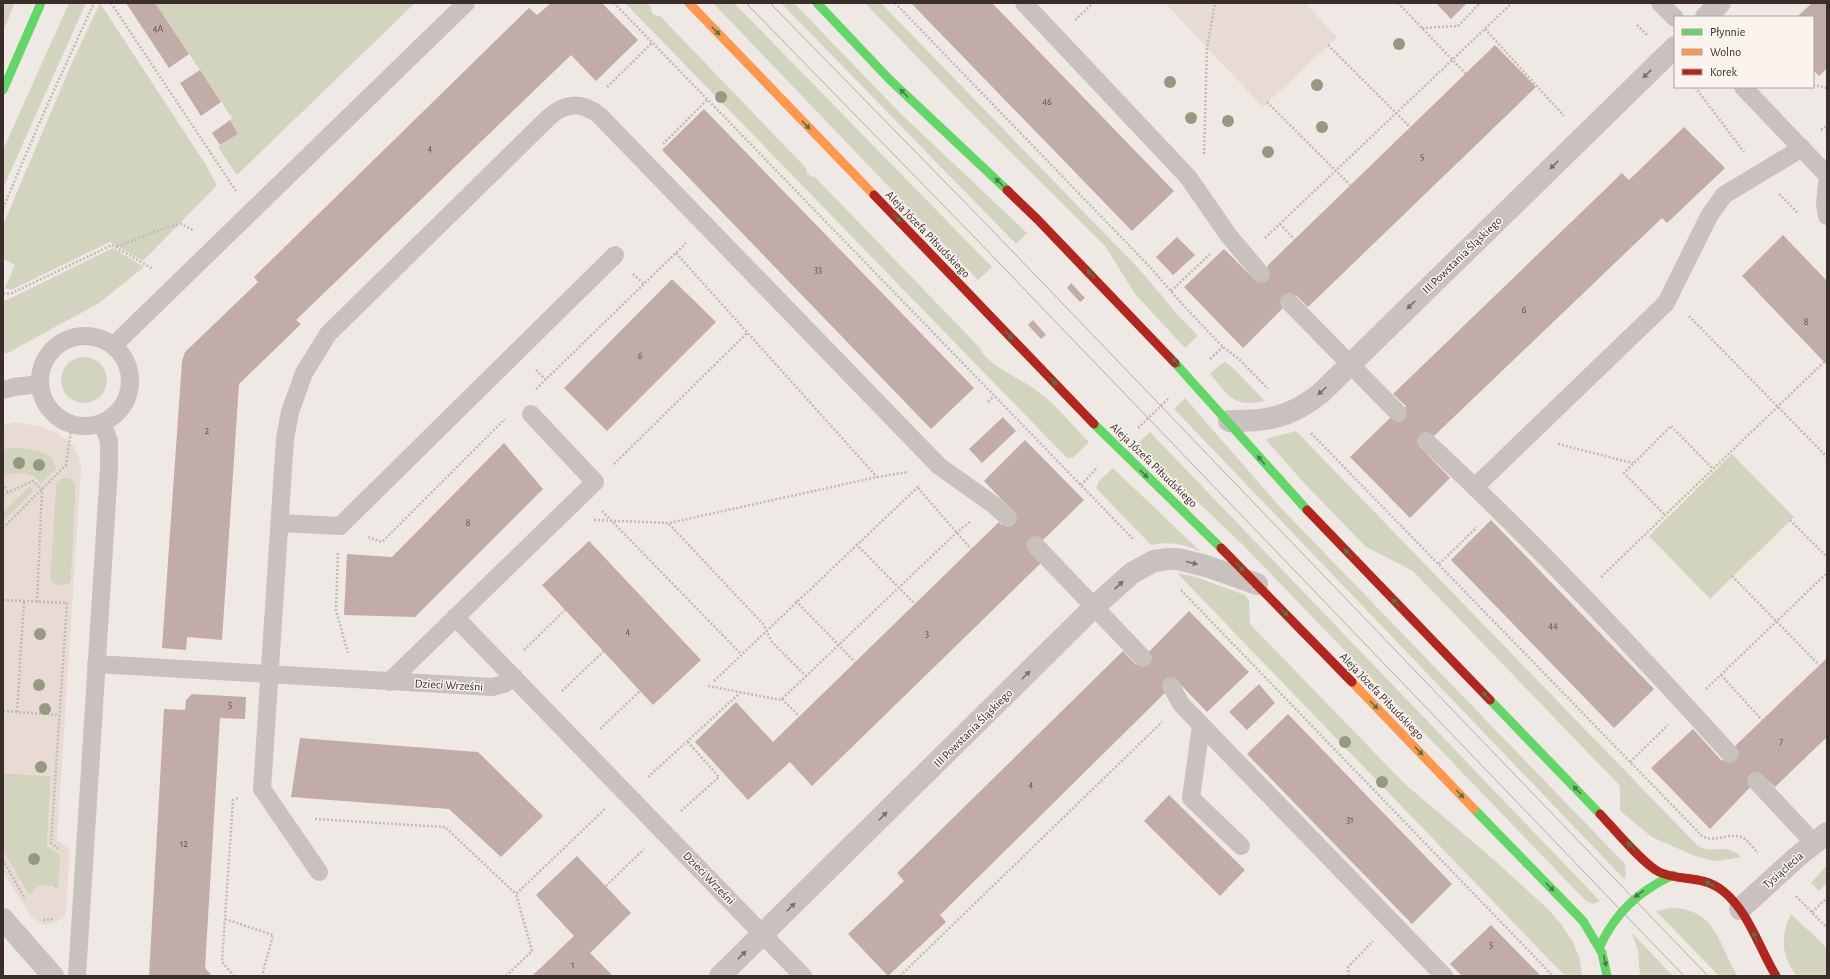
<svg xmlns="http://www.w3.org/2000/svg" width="1830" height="979" font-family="'Alegreya Sans',sans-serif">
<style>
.green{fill:#d2d4c0}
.plaza{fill:#e8dbd3;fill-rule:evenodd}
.building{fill:#c2aca7}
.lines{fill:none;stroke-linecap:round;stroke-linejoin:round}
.path{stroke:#c1bab6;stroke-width:2.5;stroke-dasharray:2 2;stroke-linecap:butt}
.lane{stroke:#c8c1be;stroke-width:18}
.street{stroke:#c8c1be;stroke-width:22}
.fast{stroke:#63d668;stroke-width:9}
.slow{stroke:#ff974d;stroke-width:9}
.jam{stroke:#b3261e;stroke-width:9}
.tram{stroke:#b0aaa8;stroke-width:1}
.tree{fill:#969981}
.oneway{fill:#4c7a46}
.oneway2{fill:#7a706d}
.labels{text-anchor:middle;stroke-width:3;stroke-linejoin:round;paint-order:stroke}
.number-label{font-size:10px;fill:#5c4e4a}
.street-label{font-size:12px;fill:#3a2e2b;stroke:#faf3ee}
</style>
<rect width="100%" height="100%" fill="#efe9e5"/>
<path class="green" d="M3,3H15L3,31Z
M69,3H86L3,188V150Z
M100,3L204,162L217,185L143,261L110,242L11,290L5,288L15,265L3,259V225L71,65Z
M155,3H415L237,175L218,147L238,134L230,120L232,118Z
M625,3H647L651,7V11L654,15L660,16L806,168L807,173L810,176L815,177L980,348C982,360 1014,376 1025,383C1050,397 1069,422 1089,442L1073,458H1067Z
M713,3H734L992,267L978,280Z
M781,3H794L899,112L1027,233L1016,244Z
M865,3H881L1140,270L1177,314L1198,336L1185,348L1135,294L1105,246L980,122Z
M113,248L144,267L99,303L6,354L3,349V302Z
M61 380a23 23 0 1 1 46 0a23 23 0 1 1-46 0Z
M1225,362L1230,365L1265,401C1233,408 1229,396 1210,374L1221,364Z
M1185,398L1280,507L1625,864L1626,874L1624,879L1174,409Z
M1296,431L1697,845C1711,856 1726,841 1741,857L1718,861L1710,860L1695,856L1652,837L1620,811V786L1413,571L1366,547L1306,485L1265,439Z
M1150,432L1600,901L1593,904L1586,901L1243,545L1137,444Z
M9,448C23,447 59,450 56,470L41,484L33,476L12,474L4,476L3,449Z
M1732,454L1794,517L1710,599L1649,536Z
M1113,468L1200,551C1182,544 1170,541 1151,545L1096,488L1099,481Z
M64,477L72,479L76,483L71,581L69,584C62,588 55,587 50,579L56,482Z
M30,486L34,491L3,522V511Z
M1177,573L1196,577L1245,595L1249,601L1250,624L1405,784L1493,859L1549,910L1561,924L1573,942L1580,960L1582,976H1565Z
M3,773L51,776L47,846L61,855L58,890L52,886H39L29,895L3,851Z
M1827,865V883L1819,891L1811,883Z
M1669,908C1717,907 1718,945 1738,976H1719L1656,911Z
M1791,914L1822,943L1827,950V976H1797C1781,957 1780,936 1791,914Z
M1632,933L1673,976H1640L1638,951Z"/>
<path class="plaza" d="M1165,3H1305L1337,37L1263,107Z
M15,422L42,427L56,432L65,439L74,447L79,457L81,468L57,840L70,850L66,911L64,917L58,921L48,925L38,923L30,915L3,872V851L29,895L39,886L46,885L58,889L61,855L47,846L51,776L3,773V522L34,491L29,486L3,511V475L4,476L22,473L29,474L41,484L57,468L52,458L39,451L18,447L3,449V425ZM65,477L72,479L76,484L71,581L69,584L61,586L53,583L50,579L56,482Z"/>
<path class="building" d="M126,3H155L189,54L169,68Z
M551,3H602L638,40L596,81L571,55L296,320L301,324L239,384L222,640L187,637L186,650L162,648L182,361L185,352L258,282L254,277L529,8L537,15Z
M911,3H992L1174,191L1132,231Z
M1436,3H1467L1451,19Z
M1812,3H1827V68L1819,76L1813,70V17H1797Z
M1495,45L1536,87L1308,307L1296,295L1243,348L1184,287L1224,249L1255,280L1268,267L1267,266Z
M200,70L221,102L201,116L180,83Z
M704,109L974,388L931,429L662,150Z
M230,120L238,134L220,145L212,133Z
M1684,127L1725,168L1667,223L1662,218L1434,436L1433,435L1420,447L1450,478L1410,518L1350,457L1391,417L1393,418L1406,406L1393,394L1622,173L1629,180Z
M1783,235L1827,281V365L1742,276Z
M1177,237L1195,255L1173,275L1156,257Z
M672,279L716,322L607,431L564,388Z
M1071,283L1085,298L1080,302L1067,288Z
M1033,320L1046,335L1041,339L1028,325Z
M1003,417L1016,431L982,463L969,449Z
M1025,440L1084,500L1042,541L1041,563L812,786L790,762L748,800L695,742L736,702L773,742L999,522L1001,525L1014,512L984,481Z
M504,443L543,489L415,617L344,615L347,554L392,557Z
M1491,520L1654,689L1614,728L1451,560Z
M589,541L701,660L653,705L542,585Z
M1189,611L1249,672L1207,712L1177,681L940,915L946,922L888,976L848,934L904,881L897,873L1123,651L1136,665Z
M1827,658V737L1775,787L1762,775L1710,829L1651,768L1693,729L1722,761L1736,748L1735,746Z
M1259,684L1275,703L1247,730L1229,712Z
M192,694L246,697L245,719L220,718L205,968L212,976H149L164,709L185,710L186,700Z
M1288,714L1452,884L1412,924L1247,754Z
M300,738L478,752L543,816L501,857L449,809L291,797Z
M1169,795L1245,870L1220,896L1144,821Z
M577,856L631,913L590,953L613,976H532L574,936L536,895Z
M1491,925L1541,976H1462L1450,964Z"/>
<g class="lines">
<path class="path" d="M111,3L236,191
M614,3L1134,540
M895,3L1149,266L1184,306L1223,347L1240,360L1268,389
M1398,3L1466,74
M1075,20L1093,3
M1637,25L1647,35
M1422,28L1458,26L1480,3
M1485,29L1564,116
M1328,45L1410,127
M1813,85L1827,88
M607,87L652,43
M1695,87L1744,152
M1267,102L1350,185
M1821,130L1827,125
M663,144L707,100
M1204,154L1207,48L1215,3
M1779,194L1799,214
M3,208L45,110L94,3
M1280,224L1294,239
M1265,238L1512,3
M116,247L165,228L181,224L193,230
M676,253L877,477
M633,274L644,284
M1171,291L1210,254
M3,294L12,293L112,245L153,269
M1689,316L1827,457
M1210,359L1223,347
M536,370L546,380
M536,389L686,243
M988,402L994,396
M1138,428L1169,398
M1311,433L1702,836C1715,844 1732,830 1745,839C1750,843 1754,849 1758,853
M1558,444L1633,463
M614,464L747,333
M3,483L8,493
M1081,485L1097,468
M918,488L971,549
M3,495L33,481L42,490L37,602
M602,511L741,654
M1664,514L1624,473L1671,426L1712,468
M594,520L669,523L877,477L908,472
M1790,520L1827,557
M669,524L763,624L772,642L806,676
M3,528L66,465L72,424
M368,537L382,542L505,419
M856,544L915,604
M338,553L336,610L348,653
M1439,564L1477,527
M1732,576L1819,665
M1601,577L1824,362
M1181,590L1553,976
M3,600L67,603L51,843L59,849
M796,601L855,662
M524,650L565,610
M1721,675L1762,720
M714,681L920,485
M708,686L781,700L956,533L971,521
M1706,689L1827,573
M562,691L604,651
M782,699L799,716
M3,711L59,715
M17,712L24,601
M600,729L640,691
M1630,762L1668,725
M648,777L740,693
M681,811L719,777L687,741
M315,819L445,827L516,894
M3,860L25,899
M606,886L644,849
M1796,896L1827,928
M1812,912L1827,898
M225,919L273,935L262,976
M43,920L54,919
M234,976L222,962L233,800L238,798
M506,976L532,951L516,894L605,809
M900,976L1162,722
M1349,976L1348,967L1373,941"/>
<path class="lane" d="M1024,3L1188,177L1229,236L1261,274
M1660,3L1675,18
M1743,87L1827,175
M1827,183L1825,204L1827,216
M1289,302L1398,413
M40 381a45 45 0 1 1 90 0a45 45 0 1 1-90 0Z
M114,345L466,3
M3,390L14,387L40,384
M1426,441C1533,540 1632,646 1730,754
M1475,487L1666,303L1709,216L1724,195L1802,148
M280,523L340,526L615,255
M1035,545L1143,658
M455,617L803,976
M96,664L492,687L504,684L514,677
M389,682L595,482L531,414
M1171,686L1181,704L1444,976
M1201,725L1191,798L1241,846
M1756,781L1814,843
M319,872L262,789L285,439L290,412L304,373L328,334L548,118C564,103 581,101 599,115L939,466L994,505L1008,518
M77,976L109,469V441L102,423"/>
<path class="street" d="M1706,17L1720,3
M1229,421C1267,422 1291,417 1321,393L1675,47
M1740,909L1797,857L1827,833
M3,919L53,976
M720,976L1094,607L1132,573L1154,561L1168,559H1177L1206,566L1257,584"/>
<path class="fast" d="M817,3L889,79L1007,190
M3,90L41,3
M1175,363L1307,510
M1094,424L1221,548
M1490,700L1600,814
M1474,809L1583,921L1602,953L1607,976
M1600,946C1616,912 1639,891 1673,875"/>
<path class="slow" d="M689,3L874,195
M1352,682L1474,809"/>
<path class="jam" d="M1007,190L1038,220L1175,363
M874,195L1094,424
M1307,510L1490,700
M1221,548L1352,682
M1600,814C1614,829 1643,864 1659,872C1681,882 1701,874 1723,891C1749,912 1759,948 1776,976"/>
<path class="tram" d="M746,3L979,242L1684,976
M770,3L992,230L1708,976"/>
</g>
<g class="tree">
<circle cx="1399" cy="44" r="6"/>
<circle cx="1170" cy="82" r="6"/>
<circle cx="1317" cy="85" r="6"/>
<circle cx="721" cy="97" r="6"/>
<circle cx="1191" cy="118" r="6"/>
<circle cx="1228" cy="121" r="6"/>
<circle cx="1322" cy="127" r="6"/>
<circle cx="1268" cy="152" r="6"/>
<circle cx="19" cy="463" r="6"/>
<circle cx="39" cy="465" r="6"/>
<circle cx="40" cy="634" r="6"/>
<circle cx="39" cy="685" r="6"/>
<circle cx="45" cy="709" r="6"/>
<circle cx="1345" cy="742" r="6"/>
<circle cx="41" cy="767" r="6"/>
<circle cx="1382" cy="782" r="6"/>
<circle cx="34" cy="859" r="6"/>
</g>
<defs><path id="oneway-solid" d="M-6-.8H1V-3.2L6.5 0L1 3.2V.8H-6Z"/></defs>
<g class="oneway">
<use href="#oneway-solid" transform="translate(716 31) rotate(46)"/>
<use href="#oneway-solid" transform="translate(904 93) rotate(-135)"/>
<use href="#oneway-solid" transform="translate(806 125) rotate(46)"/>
<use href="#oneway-solid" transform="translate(999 182) rotate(-136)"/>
<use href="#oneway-solid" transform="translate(897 218) rotate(46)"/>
<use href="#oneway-solid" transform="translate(1091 274) rotate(-134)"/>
<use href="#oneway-solid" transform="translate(1009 335) rotate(46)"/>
<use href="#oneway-solid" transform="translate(1176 362) rotate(-133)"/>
<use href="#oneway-solid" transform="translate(1053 381) rotate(46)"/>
<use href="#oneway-solid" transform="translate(1261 460) rotate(-131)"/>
<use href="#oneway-solid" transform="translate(1144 474) rotate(44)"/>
<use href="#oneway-solid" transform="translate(1348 553) rotate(-134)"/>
<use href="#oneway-solid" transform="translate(1240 567) rotate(45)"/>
<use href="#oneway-solid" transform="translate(1396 603) rotate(-134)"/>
<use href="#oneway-solid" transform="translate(1284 612) rotate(46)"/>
<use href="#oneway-solid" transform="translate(1486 696) rotate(-134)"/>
<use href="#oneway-solid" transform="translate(1374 705) rotate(46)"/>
<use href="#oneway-solid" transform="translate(1419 751) rotate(46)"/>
<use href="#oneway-solid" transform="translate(1577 790) rotate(-134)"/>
<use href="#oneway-solid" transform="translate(1460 794) rotate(46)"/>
<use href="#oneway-solid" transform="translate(1631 846) rotate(-134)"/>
<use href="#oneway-solid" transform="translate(1710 884) rotate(-153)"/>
<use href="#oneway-solid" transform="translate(1550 887) rotate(46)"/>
<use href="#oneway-solid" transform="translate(1639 894) rotate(144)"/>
<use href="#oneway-solid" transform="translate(1755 937) rotate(-111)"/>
<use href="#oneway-solid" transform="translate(1605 961) rotate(77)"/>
</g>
<g class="oneway2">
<use href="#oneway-solid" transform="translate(1647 74) rotate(136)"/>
<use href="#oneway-solid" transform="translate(1554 165) rotate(136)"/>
<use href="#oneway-solid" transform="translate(1411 305) rotate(136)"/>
<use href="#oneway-solid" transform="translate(1322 391) rotate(138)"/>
<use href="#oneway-solid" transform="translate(1192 563) rotate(14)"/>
<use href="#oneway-solid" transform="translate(1119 585) rotate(-43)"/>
<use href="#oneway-solid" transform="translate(1026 675) rotate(-45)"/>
<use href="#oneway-solid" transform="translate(883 816) rotate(-45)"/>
<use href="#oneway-solid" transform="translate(791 907) rotate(-45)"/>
<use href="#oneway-solid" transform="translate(742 955) rotate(-44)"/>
</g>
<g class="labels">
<g class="number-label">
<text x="158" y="32">4A</text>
<text x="1047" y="105">46</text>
<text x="430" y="152">4</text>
<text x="1422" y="160">5</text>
<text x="818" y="273">33</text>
<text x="1524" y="313">6</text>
<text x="1806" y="325">8</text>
<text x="640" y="359">6</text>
<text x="207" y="434">2</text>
<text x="468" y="526">8</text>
<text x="1553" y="629">44</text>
<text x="628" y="635">4</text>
<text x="927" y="637">3</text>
<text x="230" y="708">5</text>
<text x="1781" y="745">7</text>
<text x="1031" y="788">4</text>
<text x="1350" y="823">31</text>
<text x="184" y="847">12</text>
<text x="1491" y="948">5</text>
<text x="573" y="968">1</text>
</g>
<g class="street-label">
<text transform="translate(928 234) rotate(46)" y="4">Aleja Józefa Piłsudskiego</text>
<text transform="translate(1462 255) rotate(-44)" y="4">III Powstania Śląskiego</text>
<text transform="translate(1154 465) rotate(44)" y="4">Aleja Józefa Piłsudskiego</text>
<text transform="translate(449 685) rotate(3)" y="4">Dzieci Wrześni</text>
<text transform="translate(1382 696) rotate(46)" y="4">Aleja Józefa Piłsudskiego</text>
<text transform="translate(973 728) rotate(-45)" y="4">III Powstania Śląskiego</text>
<text transform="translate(1783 870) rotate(-41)" y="4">Tysiąclecia</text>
<text transform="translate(709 878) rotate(46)" y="4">Dzieci Wrześni</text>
</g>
</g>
<rect width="1830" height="979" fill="none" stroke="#3a2e2b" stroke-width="8"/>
<rect x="1674" y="16" width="140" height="72" fill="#faf3ee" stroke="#ada4a0"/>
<rect x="1682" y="29" width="20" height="6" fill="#63d668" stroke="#ada4a0"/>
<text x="1710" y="36" font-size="12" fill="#3a2e2b">Płynnie</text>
<rect x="1682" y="49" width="20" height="6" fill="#ff974d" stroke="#ada4a0"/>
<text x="1710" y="56" font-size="12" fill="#3a2e2b">Wolno</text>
<rect x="1682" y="69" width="20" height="6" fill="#b3261e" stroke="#ada4a0"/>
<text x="1710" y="76" font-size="12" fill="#3a2e2b">Korek</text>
</svg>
